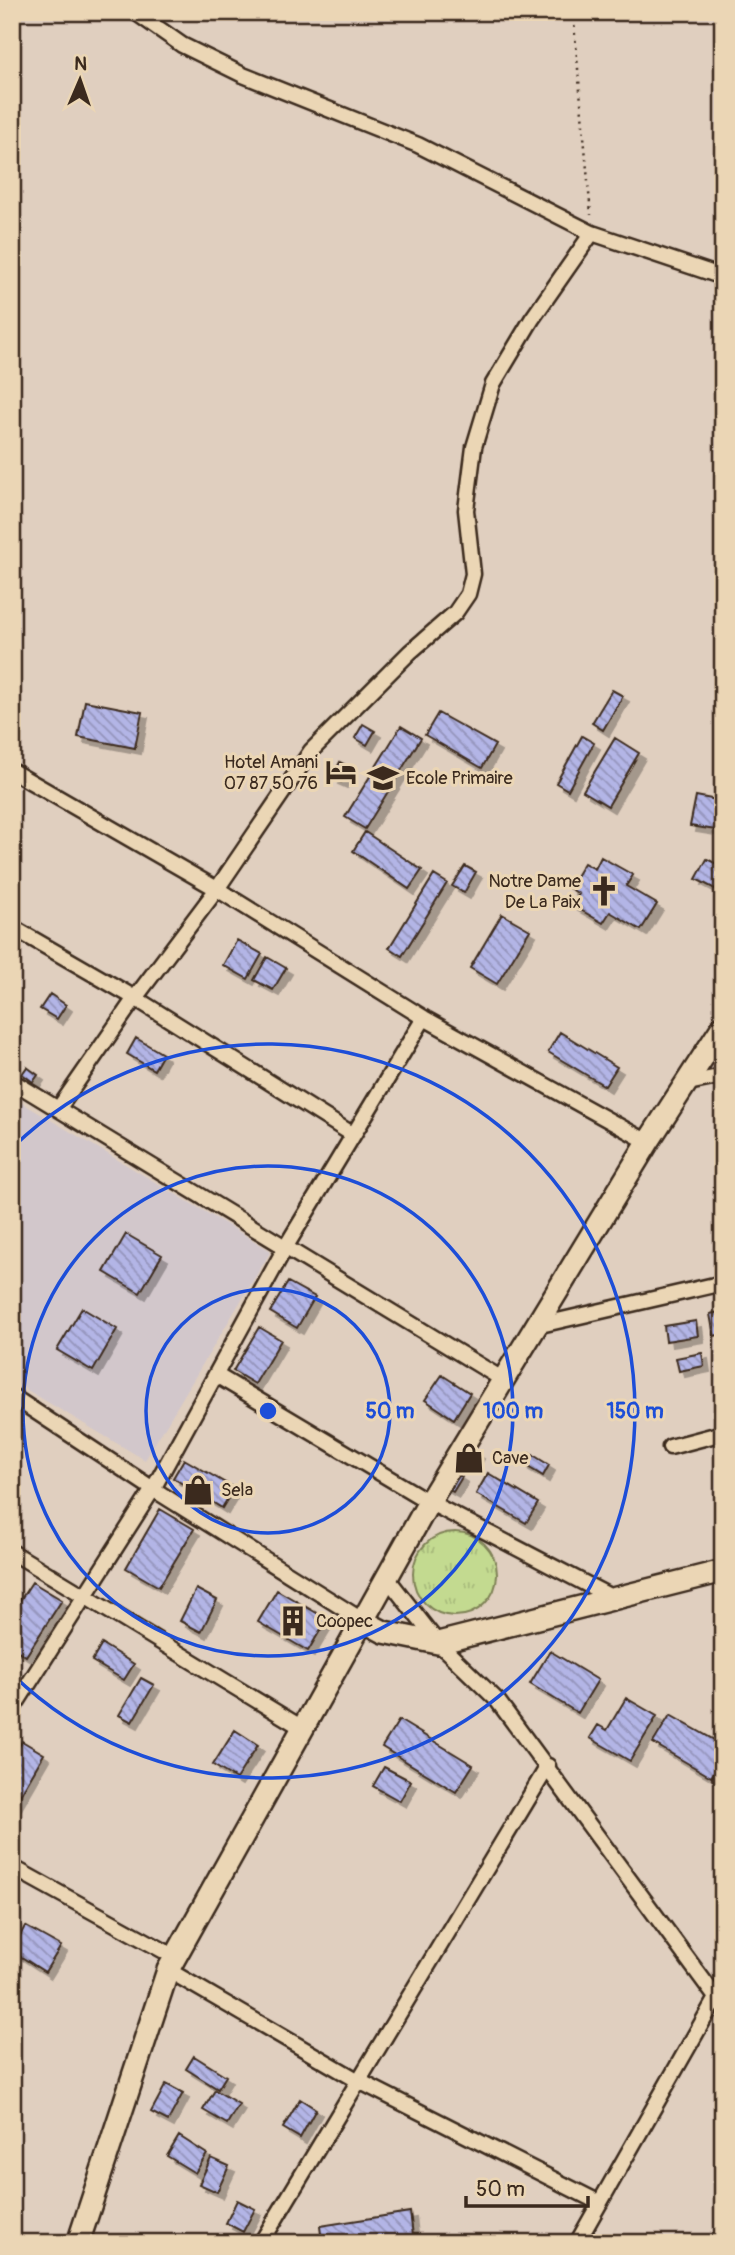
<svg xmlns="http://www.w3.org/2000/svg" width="735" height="2255" font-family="Pangolin,sans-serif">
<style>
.built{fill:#d2c7cb}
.grass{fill:url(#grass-tufts);stroke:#7f8257;stroke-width:2}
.building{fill:url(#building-back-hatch);stroke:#3b2a1e;stroke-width:2;filter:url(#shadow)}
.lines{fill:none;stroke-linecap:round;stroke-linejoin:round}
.street-casing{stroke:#3b2a1e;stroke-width:19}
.secondary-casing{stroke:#3b2a1e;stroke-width:26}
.path{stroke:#3b2a1e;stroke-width:2.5;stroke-dasharray:2 5;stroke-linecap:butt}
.street{stroke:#ebd6b5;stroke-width:14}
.secondary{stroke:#ebd6b5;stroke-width:21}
.ring{fill:none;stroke:#1d4ed8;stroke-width:3.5}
.labels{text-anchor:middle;stroke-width:6;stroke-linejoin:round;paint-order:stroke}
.poi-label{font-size:18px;fill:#3b2a1e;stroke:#ebd6b5;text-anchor:start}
.centre{fill:#1d4ed8;stroke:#ebd6b5;stroke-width:3.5}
.ring-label{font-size:21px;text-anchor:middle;font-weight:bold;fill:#1d4ed8;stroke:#ebd6b5;stroke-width:6;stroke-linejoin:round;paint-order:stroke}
</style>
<defs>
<pattern id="grass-tufts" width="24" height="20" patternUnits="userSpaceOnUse" patternTransform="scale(1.75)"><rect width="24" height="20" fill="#c3da90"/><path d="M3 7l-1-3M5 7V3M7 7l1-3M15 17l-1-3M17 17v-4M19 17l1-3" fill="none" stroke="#a8bb7c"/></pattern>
<pattern id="building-back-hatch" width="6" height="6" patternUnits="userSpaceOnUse" patternTransform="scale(1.75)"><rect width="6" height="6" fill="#b3b5e6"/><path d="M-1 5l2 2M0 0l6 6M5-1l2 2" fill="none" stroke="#9393ba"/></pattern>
<filter id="shadow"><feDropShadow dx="6" dy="6" stdDeviation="0" flood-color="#0004"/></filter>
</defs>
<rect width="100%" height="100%" fill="#e0cfbf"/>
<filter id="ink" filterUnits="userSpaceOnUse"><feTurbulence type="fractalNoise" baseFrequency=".0143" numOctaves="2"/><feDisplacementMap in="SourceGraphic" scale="14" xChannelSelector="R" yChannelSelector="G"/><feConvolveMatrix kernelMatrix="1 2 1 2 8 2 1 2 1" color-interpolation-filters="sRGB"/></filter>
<g filter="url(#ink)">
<path class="built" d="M12,1097L271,1251L145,1460L12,1381Z"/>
<path class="grass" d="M413 1574a42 42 0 1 1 84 0a42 42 0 1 1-84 0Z"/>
<path class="building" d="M612,690L623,696L603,730L592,723Z
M85,701L142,712L135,748L78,737Z
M438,713L495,745L482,768L425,735Z
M363,724L375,731L367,745L355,738Z
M401,726L421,738L365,829L345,817Z
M582,736L594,743L568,790L556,783Z
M615,738L639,753L608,806L583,791Z
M340,762L349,767L341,782L332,778Z
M696,796L722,801L716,830L690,826Z
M365,832L422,870L409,889L353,851Z
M601,857L633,875L626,886L657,904L641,930L610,912L603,923L572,905L579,894L569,888L584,863L595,869Z
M707,859L723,867V879L717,890L696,879Z
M465,866L476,872L464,893L452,886Z
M434,875L447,883L402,956L389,948Z
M502,914L530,930L497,984L470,968Z
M237,940L262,954L248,979L223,965Z
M267,957L286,968L273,990L254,980Z
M50,994L66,1005L57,1019L40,1009Z
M560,1032L617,1067L605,1086L548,1052Z
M136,1038L163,1054L154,1070L127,1054Z
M27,1067L38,1075L33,1082L22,1074Z
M126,1234L162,1255L140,1293L104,1272Z
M288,1282L315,1297L297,1328L270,1312Z
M82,1308L117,1329L93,1371L57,1350Z
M723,1311V1334L714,1336L710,1314Z
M696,1321L698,1336L666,1341L664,1326Z
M259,1327L281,1340L255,1384L233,1371Z
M702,1353L704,1366L679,1371L676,1358Z
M442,1375L470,1393L454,1419L425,1400Z
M469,1447L478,1453L469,1468L459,1462Z
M530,1453L549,1465L543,1476L523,1464Z
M184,1459L234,1488L222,1508L173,1478Z
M454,1472L462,1477L453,1492L444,1487Z
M488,1473L538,1503L526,1523L476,1494Z
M160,1509L194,1529L159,1587L126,1568Z
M32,1582L62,1600L26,1656L12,1647V1606L15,1608Z
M196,1589L217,1600L201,1632L180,1621Z
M277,1590L327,1619L308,1651L258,1622Z
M102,1644L134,1664L124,1680L92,1661Z
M550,1651L598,1680L578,1713L530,1684Z
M141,1678L154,1685L132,1722L119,1715Z
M626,1698L657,1716L630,1761L590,1738L598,1725L607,1730Z
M670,1715L723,1745L719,1755L723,1757L711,1777L653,1743Z
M399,1720L473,1765L456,1792L382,1747Z
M235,1730L258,1745L236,1779L213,1765Z
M22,1741L44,1754L15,1804L12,1759Z
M723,1759V1784L712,1779Z
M384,1767L411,1781L400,1801L373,1786Z
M25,1926L61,1946L45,1972L12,1951Z
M194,2056L226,2076L218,2089L186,2069Z
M166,2084L183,2093L168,2121L151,2112Z
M215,2090L239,2104L227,2124L203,2110Z
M300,2099L316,2109L300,2138L283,2128Z
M179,2136L207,2154L195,2173L167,2156Z
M211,2158L229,2166L217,2192L199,2184Z
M237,2200L255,2209L243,2232L226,2223Z
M410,2212L414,2243H322L320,2226Z"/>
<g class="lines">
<g class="street-casing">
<path id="street" d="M135,12L182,45L243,75L418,145L592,233
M12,771L217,889L424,1018L648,1142
M12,927L135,998L352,1134
M12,1081L502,1379
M688,1083L723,1076
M59,1108L135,998L217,889L311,751L410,652L455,613L468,594L473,574L466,510L474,447L493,384L532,319L592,233L723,277
M536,1326L723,1283
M216,1375L429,1502L613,1598
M12,1396L153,1489L365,1622
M670,1447L723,1433
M12,1552L304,1729
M388,1579L438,1643L497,1700L723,2007
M12,1710L153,1489L285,1248L424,1018
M12,1867L175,1957
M168,1970L357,2080L600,2203
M261,2243L548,1766
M577,2243L716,1998"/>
</g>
<g class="secondary-casing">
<path id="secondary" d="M365,1622L384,1632L438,1643L723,1571
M78,2243L168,1970L429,1502L648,1142L723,1026"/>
</g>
<path class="path" d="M573,12L591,215"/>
<use href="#street" class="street"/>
<use href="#secondary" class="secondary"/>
</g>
</g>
<g class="ring">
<circle cx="268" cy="1411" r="122"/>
<circle cx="268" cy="1411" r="245"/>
<path d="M13 1147A367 367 0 1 1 13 1675"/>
</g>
<defs>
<g id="hotel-bare" transform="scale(2.415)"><path d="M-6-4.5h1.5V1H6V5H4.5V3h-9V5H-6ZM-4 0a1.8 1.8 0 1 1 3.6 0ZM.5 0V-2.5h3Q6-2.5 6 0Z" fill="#3b2a1e" stroke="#ebd6b5" stroke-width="2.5" paint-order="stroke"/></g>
<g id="school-bare" transform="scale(2.415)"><path d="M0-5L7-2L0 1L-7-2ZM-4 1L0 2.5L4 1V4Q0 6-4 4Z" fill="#3b2a1e" stroke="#ebd6b5" stroke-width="2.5" paint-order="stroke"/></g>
<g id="church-bare" transform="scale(2.415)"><path d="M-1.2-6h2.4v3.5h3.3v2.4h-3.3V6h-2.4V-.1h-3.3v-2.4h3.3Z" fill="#3b2a1e" stroke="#ebd6b5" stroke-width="2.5" paint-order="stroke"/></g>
<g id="shop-bare" transform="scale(2.415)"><path d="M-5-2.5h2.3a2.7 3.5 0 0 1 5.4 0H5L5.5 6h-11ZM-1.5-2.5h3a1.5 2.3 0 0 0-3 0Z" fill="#3b2a1e" stroke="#ebd6b5" stroke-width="2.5" paint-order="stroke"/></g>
<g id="building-bare" transform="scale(2.415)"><path d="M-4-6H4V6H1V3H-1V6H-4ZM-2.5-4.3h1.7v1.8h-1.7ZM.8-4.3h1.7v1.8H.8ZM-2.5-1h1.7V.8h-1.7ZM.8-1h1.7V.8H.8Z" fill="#3b2a1e" stroke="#ebd6b5" stroke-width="2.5" paint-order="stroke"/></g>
</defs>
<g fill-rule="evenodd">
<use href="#hotel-bare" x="341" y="772"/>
<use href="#school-bare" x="383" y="778"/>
<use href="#church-bare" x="604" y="891"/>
<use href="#shop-bare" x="469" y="1458"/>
<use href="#shop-bare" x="198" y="1490"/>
<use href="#building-bare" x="293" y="1621"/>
</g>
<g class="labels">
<g class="poi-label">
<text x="318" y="768" text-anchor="end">Hotel Amani<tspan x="318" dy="21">07 87 50 76</tspan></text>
<text x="406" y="784">Ecole Primaire</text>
<text x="581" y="887" text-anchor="end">Notre Dame<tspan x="581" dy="21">De La Paix</tspan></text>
<text x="492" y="1464">Cave</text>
<text x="221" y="1496">Sela</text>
<text x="316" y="1627">Coopec</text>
</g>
</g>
<circle cx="268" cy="1411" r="10" class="centre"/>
<g class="ring-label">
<text x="390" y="1418">50 m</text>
<text x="513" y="1418">100 m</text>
<text x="635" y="1418">150 m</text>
</g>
<rect width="735" height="2255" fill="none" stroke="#ebd6b5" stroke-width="42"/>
<rect x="21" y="21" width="693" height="2213" fill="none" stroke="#3b2a1e" stroke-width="2.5" filter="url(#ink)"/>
<g transform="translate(80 80) rotate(2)" stroke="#ebd6b5" stroke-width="5" paint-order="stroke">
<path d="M0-5L12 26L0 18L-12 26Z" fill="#3b2a1e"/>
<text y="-10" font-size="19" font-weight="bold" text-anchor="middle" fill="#3b2a1e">N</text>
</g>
<path d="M466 2196v10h122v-10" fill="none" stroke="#3b2a1e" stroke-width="3.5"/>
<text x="476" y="2196" font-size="21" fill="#3b2a1e" stroke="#ebd6b5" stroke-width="5" paint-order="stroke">50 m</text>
</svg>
